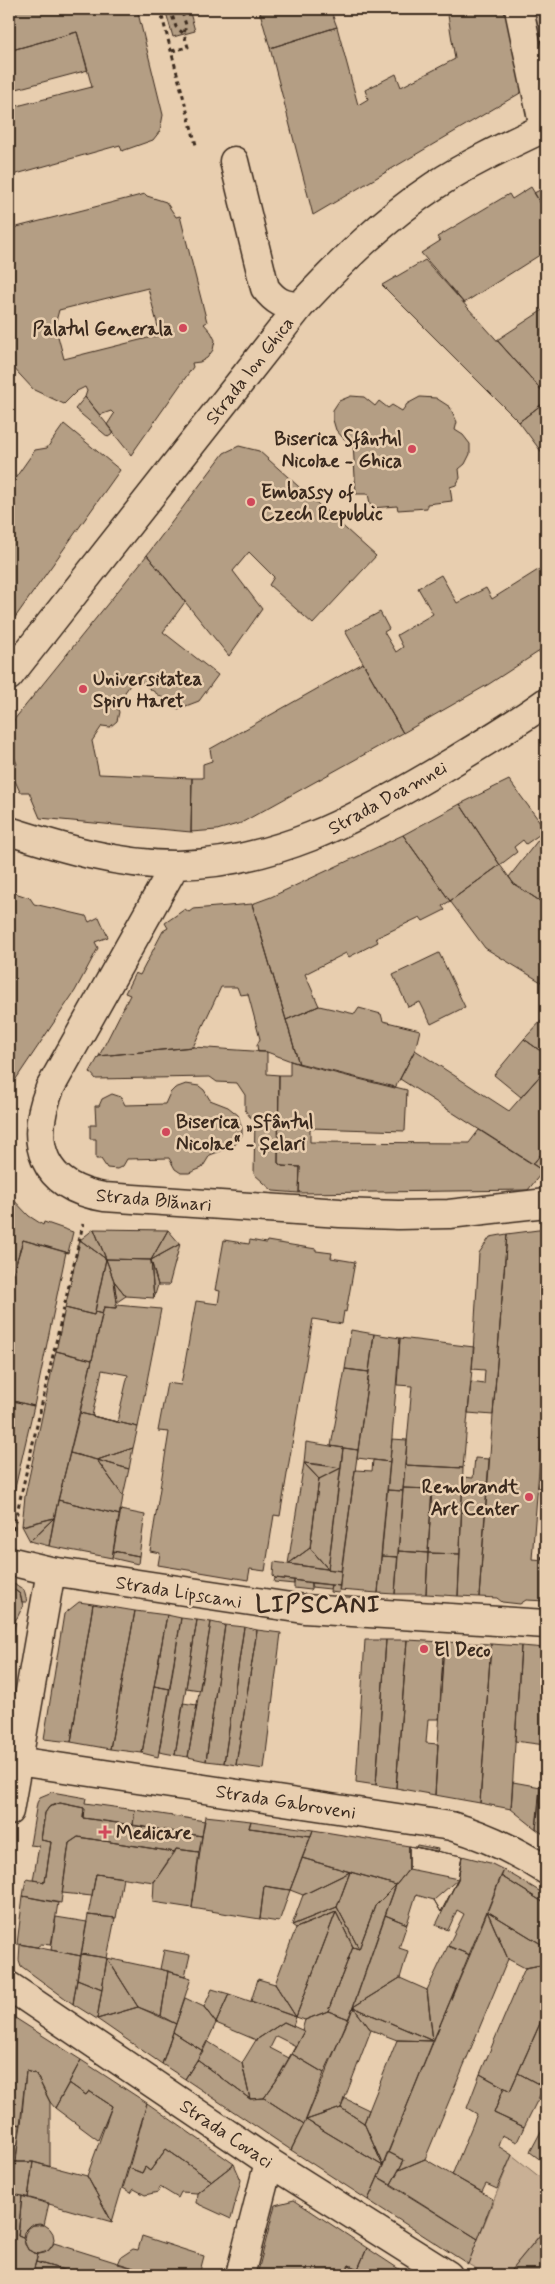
<svg xmlns="http://www.w3.org/2000/svg" width="555" height="2284" font-family="Mynerve,sans-serif">
<style>
.green{fill:#c9b095;stroke:#826d5a}
.building{fill:#b49e84;stroke:#3b2a1e;fill-rule:evenodd}
.lines{fill:none;stroke-linecap:round;stroke-linejoin:round}
.minor-casing{stroke:#3b2a1e;stroke-width:31}
.path{stroke:#3b2a1e;stroke-width:3;stroke-dasharray:4 4;stroke-linecap:butt}
.minor{stroke:#e8ceaf;stroke-width:28}
.poi-dot{fill:#d1495b;stroke:#e8ceaf;stroke-width:2}
.labels{text-anchor:middle;stroke-width:5;stroke-linejoin:round;paint-order:stroke}
.poi-label{font-size:19px;font-weight:bold;fill:#3b2a1e;stroke:#e8ceaf;text-anchor:start}
.street-label{font-size:19px;fill:#3b2a1e;stroke:#e8ceaf}
.district-label{font-size:24px;font-weight:bold;letter-spacing:1px;fill:#3b2a1e;stroke:#e8ceaf}
</style>
<rect width="100%" height="100%" fill="#e8ceaf"/>
<filter id="ink" filterUnits="userSpaceOnUse"><feTurbulence type="fractalNoise" baseFrequency=".02" numOctaves="2"/><feDisplacementMap in="SourceGraphic" scale="10" xChannelSelector="R" yChannelSelector="G"/><feConvolveMatrix kernelMatrix="1 2 1 2 8 2 1 2 1" color-interpolation-filters="sRGB"/></filter>
<g filter="url(#ink)">
<path class="green" d="M532,9H546V69Z
M512,2155L546,2182V2227L507,2275H487L468,2264Z"/>
<path class="building" d="M9,9H137L163,115L160,131L153,140L122,151L120,145L9,176V108L92,87L77,32L12,50L9,46Z
M165,9H189L195,31L173,37Z
M259,9H334L331,11L337,27L270,48Z
M447,9H505L522,92L313,215L270,48L337,27L358,105L368,99L365,90L396,74L401,87L455,59Z
M77,32L88,70L9,91V46L12,50Z
M531,187L546,212V251L464,303L421,253L440,241L437,237L509,194L512,199Z
M546,187V212L534,193Z
M145,194L147,196L166,202L176,217L180,216L207,322L204,324L211,332L215,340L213,350L207,358L200,362L192,363L193,367L131,455L107,425L114,414L111,411L100,415L85,397L87,391L85,387L77,391L64,404L34,390L9,363V229ZM148,288L160,335L64,359L55,325L59,310Z
M425,260L546,395V401L519,422L382,285Z
M546,308V395L497,340Z
M351,396L364,397L375,406L379,401L388,408L392,405L402,411L407,404L420,397L436,398L450,407L457,422L455,430L463,435L470,444V454L465,464L459,469L460,478L456,485L450,487L452,501L427,504V508L398,510L397,506L371,508L368,494H356L353,443L343,438L336,430L333,420V410L339,401Z
M85,397L114,433L108,437L75,409Z
M546,401V458L519,422Z
M64,424L120,470L9,626V487L35,450L47,448Z
M239,446L259,451L376,556L313,624L269,585L274,577L249,552L233,571L262,609L229,656L147,555L224,453Z
M147,555L185,602L163,632L218,675L199,701L178,709L135,678L116,705L119,712L117,721L110,727L102,726L92,741L99,774L192,778L191,832L40,818L29,792H20L11,772L17,764L9,744V726Z
M546,565V647L489,684L403,733L345,631L380,612L389,629L384,632L396,652L403,647L397,635L433,614L418,588L441,575L457,603L486,588L492,599Z
M363,663L403,733L241,823L217,830L191,832L192,778H203V764L212,761L210,749Z
M509,780L546,830L526,844L523,840L514,847L517,852L500,865L460,804Z
M460,804L500,865L450,901L403,835Z
M546,830V905L514,884L509,877Z
M403,835L450,901L442,906L445,910L423,921L420,917L376,938L378,942L349,957L346,953L305,974L319,1006L286,1020L252,904L271,897Z
M500,865L514,884L546,905V985L485,948L450,901Z
M9,891L30,898L34,904L86,916L89,922L99,917L108,937L95,942L98,948L75,991L12,1085L9,1083Z
M252,904L299,1064L267,1052H258L257,1045L260,1039L248,994L240,995L237,987H221L193,1047L99,1056L130,995L125,993L135,973L140,975L163,931L168,928L165,923L185,909L189,912L193,909Z
M439,953L465,1007L431,1024L420,1002L408,1007L393,975Z
M319,1006L355,1014L359,1008L381,1014L383,1021L420,1030L415,1050L395,1088L299,1064L286,1020Z
M546,1016V1055L524,1039Z
M524,1039L546,1055V1069L521,1097L494,1075Z
M193,1047L267,1052V1074L279,1075L278,1163L282,1166L300,1167L299,1193L273,1191L254,1174L255,1118L250,1117L245,1110V1095L237,1083L217,1082L210,1077L96,1079L90,1072L99,1056Z
M415,1050L509,1111L546,1069V1148L533,1164L400,1079Z
M290,1061L407,1090L405,1131L310,1128V1142L469,1143L479,1130L543,1171L528,1190L299,1193L300,1167L282,1166L278,1163L279,1075H290Z
M186,1084L199,1086L204,1090L210,1100L228,1107L238,1115L242,1129V1135L234,1146L210,1155L202,1168L189,1173H181L175,1169L169,1158L127,1159L123,1166L117,1169L107,1168L101,1159H96V1139H90V1125H96L95,1106H99L102,1099L112,1094L121,1097L125,1105L165,1104L170,1093L175,1088Z
M546,1148V1170L543,1171L533,1164Z
M9,1195L29,1216L43,1225L44,1222L73,1232L68,1253L23,1240L9,1287Z
M94,1229L106,1259L80,1240Z
M94,1229L168,1230L151,1260L106,1259Z
M546,1229V1380L532,1559L546,1560V1601L526,1600L520,1604L502,1602L497,1598L479,1597L507,1234Z
M168,1230L180,1244L151,1260Z
M507,1234L493,1415L468,1413L471,1382L484,1384L485,1370L472,1369L479,1253L490,1237Z
M23,1240L66,1252L34,1406L9,1400V1287Z
M80,1240L106,1259L94,1315L65,1308Z
M224,1240L249,1244L250,1240L266,1243L267,1241L316,1249V1251L332,1253L331,1258L355,1262L346,1312L344,1311L342,1324L313,1319L280,1516L274,1515L265,1571L250,1569L248,1580L158,1565L160,1553L150,1551L169,1432L158,1431L167,1383L181,1385L196,1301L218,1304L220,1291L215,1290Z
M180,1244L169,1285H158L151,1260Z
M106,1259L151,1260L154,1298L126,1296L114,1281Z
M106,1259L114,1281L117,1302L116,1308L104,1307L102,1314L95,1312Z
M151,1260L158,1285L154,1298Z
M114,1281L126,1296L117,1302Z
M116,1305L161,1309L138,1427L80,1413L104,1307L116,1308Z
M65,1308L94,1315L95,1312L102,1314L92,1360L56,1351Z
M351,1330L374,1334L369,1372L345,1369Z
M374,1334L400,1338L390,1462L357,1458Z
M400,1338L474,1347L463,1468L405,1465L412,1386L397,1385Z
M56,1351L92,1360L54,1518L22,1526L25,1496Z
M345,1369L369,1372L358,1450L331,1446Z
M102,1370L128,1375L117,1422L92,1416Z
M9,1400L34,1406L9,1514Z
M80,1413L138,1427L133,1448L97,1460L70,1453Z
M392,1439L407,1440L403,1491L387,1490Z
M306,1442L343,1448L341,1468L304,1463Z
M133,1448L129,1469L97,1460Z
M343,1448L358,1450L341,1571L328,1569Z
M70,1453L97,1460L123,1496L120,1515L58,1500Z
M475,1458L489,1459L479,1597L458,1596L463,1477L473,1478Z
M97,1460L129,1469L123,1496Z
M373,1460L390,1462L378,1593L339,1590L355,1470L372,1471Z
M304,1463L317,1464L341,1468L319,1479Z
M304,1463L319,1479L310,1548L288,1564Z
M405,1465L463,1468L460,1554L428,1553L432,1489L403,1488Z
M341,1468L328,1569L310,1548L319,1479Z
M403,1488L432,1489L428,1553L398,1551Z
M387,1490L403,1491L398,1557L381,1556Z
M58,1500L120,1515L112,1558L49,1546Z
M120,1510L145,1515L139,1556L113,1551Z
M54,1518L49,1546L30,1541Z
M54,1518L30,1541L22,1526Z
M310,1548L328,1569L288,1564Z
M113,1551L139,1556L138,1564L112,1558Z
M398,1551L428,1553L426,1594H395Z
M428,1553L460,1554L458,1596L426,1594Z
M381,1556L398,1557L395,1594L378,1593Z
M274,1562L341,1571L340,1586L275,1578L273,1576Z
M275,1578L294,1580V1584L274,1582Z
M294,1580L311,1583V1590L294,1588Z
M12,1582L24,1590L27,1602H22L20,1594L10,1586Z
M311,1583L331,1585L330,1589L311,1587Z
M331,1585L340,1586L339,1593L330,1592Z
M9,1586L20,1594L23,1606L17,1618L9,1623Z
M79,1602L93,1604L71,1742L44,1739L64,1614Z
M93,1604L135,1611L110,1749L71,1742Z
M135,1611L167,1615L142,1753L110,1749Z
M167,1615L181,1618L170,1689L154,1686Z
M181,1618L197,1620L175,1755L159,1752Z
M16,1619L9,1659V1623Z
M197,1620L211,1622L200,1690L186,1688Z
M211,1622L225,1625L206,1761L188,1757Z
M225,1625L244,1627L224,1763L206,1761Z
M244,1627L257,1630L236,1765L224,1763Z
M257,1630L281,1633L264,1769L236,1765Z
M365,1640H386L376,1785L356,1782Z
M386,1640H407L396,1788L376,1785Z
M407,1640L444,1642L439,1719H428L426,1743L438,1744L435,1795L396,1788Z
M444,1642L491,1644L480,1803L435,1795Z
M491,1644L521,1646L511,1809L480,1803Z
M521,1646L546,1648L545,1745L515,1741Z
M154,1686L170,1689L158,1757L142,1753Z
M183,1703L197,1705L188,1757L175,1755Z
M546,1722V1836L536,1829Z
M513,1782L541,1787L536,1829L511,1809Z
M52,1792L86,1798L85,1803L135,1810L133,1825L83,1818L84,1808L60,1803L49,1807L45,1813L41,1840L51,1842L45,1882L33,1880L39,1846L30,1845L37,1803L40,1797Z
M60,1803L84,1808L83,1818L202,1836L199,1852L176,1849L175,1852L78,1837L69,1843L61,1903L23,1896L26,1879L45,1882L51,1842L41,1840L45,1813L49,1807Z
M135,1810L205,1821L202,1836L133,1825Z
M205,1816L251,1821L249,1828L311,1836L290,1890L264,1886L260,1919L192,1908Z
M251,1821L313,1830L311,1836L249,1828Z
M313,1830L409,1846V1869L396,1885L302,1858Z
M78,1837L175,1852L154,1882L96,1874L92,1896L62,1893L69,1843Z
M417,1845L438,1849L437,1852L416,1847Z
M409,1846L462,1856L458,1879L441,1912L434,1900L416,1895L407,1924L385,1915L396,1885L409,1869Z
M409,1846L462,1856L458,1879L409,1869Z
M176,1849L199,1852L192,1908L153,1902L154,1882Z
M462,1856L490,1863L504,1870L470,1955L448,1946L464,1914L457,1910L448,1930L436,1925L458,1879Z
M302,1858L350,1872L303,1895L290,1890Z
M504,1870L546,1895V1904L501,1876Z
M350,1872L396,1885L375,1906L359,1949L337,1907Z
M350,1872L337,1907L292,1925L303,1895Z
M96,1874L123,1878L116,1918L88,1915Z
M501,1876L546,1904V1947L487,1911Z
M458,1879L441,1912L434,1900Z
M396,1885L349,2019L328,2011L353,1947L359,1949L375,1906Z
M264,1886L290,1890L279,1922L260,1919Z
M23,1896L58,1903L51,1945L41,1944L37,1947L17,1944Z
M337,1907L359,1949L353,1947L336,1912L296,1928L292,1925Z
M487,1911L546,1947V1964L525,1968L508,1959Z
M487,1911L508,1959L425,2159L399,2170L404,2160L388,2152Z
M336,1912L296,2017L275,1984L296,1928Z
M336,1912L353,1947L328,2011L305,2020L296,2017Z
M88,1915L115,1918L107,1958L81,1954Z
M385,1915L407,1924L399,1948L408,1951L400,1978L353,2007Z
M56,1917L87,1922L81,1956L51,1950Z
M20,1944L81,1956L73,2004L21,1966L19,1960Z
M448,1946L470,1955L433,2041L427,1990Z
M164,1950L190,1955L185,1976L160,1969Z
M81,1954L107,1958L102,1989L77,1979Z
M107,1958L138,2007L97,2019L102,1989Z
M107,1958L168,1971L161,2016L138,2007Z
M546,1964V2010L510,2091L480,2074L525,1968Z
M168,1971L191,1978L176,2024L161,2016Z
M400,1978L427,1990L433,2041L353,2007Z
M77,1979L102,1989L97,2019L73,2004Z
M258,1979L275,1984L296,2017L251,2001Z
M212,1989L229,1994L216,2023L204,2007Z
M229,1994L296,2017L293,2026L284,2022L256,2040L216,2023Z
M185,1998L204,2007L216,2023L203,2051L173,2032Z
M138,2007L176,2024L162,2064L97,2019Z
M353,2007L371,2030L341,2108L306,2120Z
M353,2007L433,2041L397,2040L371,2030Z
M546,2010V2083L544,2087L518,2073Z
M328,2011L349,2019L324,2073L292,2054L304,2031L302,2030L305,2020Z
M12,2016L81,2060L55,2108L50,2102L36,2074L26,2071L21,2125L9,2122V2018Z
M284,2022L304,2031L276,2081L264,2098L250,2099L242,2063L256,2040Z
M173,2032L203,2051L185,2079L162,2064Z
M276,2036L296,2046L289,2058L270,2048Z
M397,2040L433,2041L383,2166L364,2123Z
M207,2041L242,2063L250,2099L197,2060Z
M292,2054L324,2073L304,2124L264,2098L276,2081Z
M81,2060L147,2103L112,2222L87,2176L112,2106L89,2091L86,2095L69,2083Z
M197,2060L250,2099L264,2098L304,2124L291,2150L185,2079Z
M26,2071L36,2074L50,2102V2167L33,2162H16Z
M518,2073L544,2087L524,2127L494,2113L504,2087L510,2091Z
M480,2074L504,2087L494,2113L524,2127L517,2142L502,2135L498,2146L512,2155L497,2189L486,2184L482,2192L452,2175L477,2114L467,2108Z
M69,2083L86,2095L89,2091L112,2106L98,2140L55,2108Z
M344,2098L369,2110L364,2123L341,2108Z
M147,2103L234,2164L212,2181L166,2149L150,2171L145,2167L142,2173L129,2168Z
M341,2108L364,2123L383,2166L306,2120Z
M306,2120L383,2166L368,2200L291,2150Z
M9,2122L21,2125L10,2193H9Z
M546,2122V2164L530,2152Z
M166,2149L212,2181L197,2193L181,2192L178,2198L160,2187L158,2192L145,2195L134,2189L131,2193L123,2188L129,2168L142,2173L145,2167L150,2171Z
M388,2152L404,2160L391,2184L378,2177Z
M425,2159L493,2199L478,2239L391,2184L399,2170Z
M16,2162H33L28,2198L10,2193Z
M33,2162L87,2176L112,2222L28,2198Z
M234,2164L241,2180L231,2219L196,2203L197,2193Z
M378,2177L478,2239L468,2264L368,2200Z
M9,2193L22,2196L18,2236L23,2238L28,2250L38,2254L32,2275L9,2274Z
M22,2196L49,2203L44,2225H31L24,2232L23,2238L18,2236Z
M294,2200L367,2248L358,2269L349,2265L344,2275H257L275,2205Z
M24 2239a15 15 0 1 1 30 0a15 15 0 1 1-30 0Z
M546,2228V2275H507Z
M142,2236L204,2256L199,2275H132L134,2268L118,2264L121,2257L133,2249L138,2250Z
M54,2243L134,2268L132,2275H81L36,2262L38,2254L48,2251Z
M367,2248L408,2275H359L358,2269Z
M36,2262L81,2275H32Z
M349,2265L358,2269L359,2275H344Z"/>
<g class="lines">
<g class="minor-casing">
<path id="minor" d="M519,9L544,128
M234,161L265,288C275,301 283,306 300,306
M9,676L300,306C341,262 384,219 434,186C469,163 508,145 546,127
M9,831C62,848 119,865 176,865C274,863 351,822 434,773C472,750 510,728 546,702
M175,865L50,1088C28,1143 42,1187 104,1197L340,1213L398,1215L449,1214L546,1203
M9,1561L51,1571L304,1609L546,1624
M17,1761L451,1826C486,1836 515,1850 546,1870
M9,1811L51,1571
M9,1986L269,2162L448,2275
M240,2275L269,2162"/>
</g>
<path class="path" d="M160,9L196,145
M170,9L176,27L184,34
M172,51L188,47L184,34L186,25L181,9
M13,1530L83,1224
M542,1560L546,1495"/>
<use href="#minor" class="minor"/>
</g>
</g>
<g class="poi-dot">
<circle cx="183" cy="328" r="5"/>
<circle cx="412" cy="449" r="5"/>
<circle cx="251" cy="502" r="5"/>
<circle cx="83" cy="689" r="5"/>
<circle cx="166" cy="1132" r="5"/>
<circle cx="529" cy="1497" r="5"/>
<circle cx="424" cy="1649" r="5"/>
<path d="M102.5 1824.5h5v5h5v5h-5v5h-5v-5h-5v-5h5z"/>
</g>
<g class="labels">
<g class="poi-label">
<text x="173" y="335" text-anchor="end">Palatul Generala</text>
<text x="402" y="445" text-anchor="end">Biserica Sfântul<tspan x="402" dy="22">Nicolae - Ghica</tspan></text>
<text x="261" y="498">Embassy of<tspan x="261" dy="22">Czech Republic</tspan></text>
<text x="93" y="685">Universitatea<tspan x="93" dy="22">Spiru Haret</tspan></text>
<text x="176" y="1128">Biserica „Sfântul<tspan x="176" dy="22">Nicolae“ - Șelari</tspan></text>
<text x="519" y="1493" text-anchor="end">Rembrandt<tspan x="519" dy="22">Art Center</tspan></text>
<text x="434" y="1656">El Deco</text>
<text x="116" y="1839">Medicare</text>
</g>
<g class="street-label">
<text transform="translate(249 370) rotate(-52)" y="7">Strada Ion Ghica</text>
<text transform="translate(387 797) rotate(-29)" y="7">Strada Doamnei</text>
<text transform="translate(154 1199) rotate(5)" y="7">Strada Blănari</text>
<text transform="translate(179 1591) rotate(9)" y="7">Strada Lipscani</text>
<text transform="translate(286 1801) rotate(9)" y="7">Strada Gabroveni</text>
<text transform="translate(227 2133) rotate(34)" y="7">Strada Covaci</text>
</g>
<g class="district-label">
<text x="318" y="1612">LIPSCANI</text>
</g>
</g>
<rect width="555" height="2284" fill="none" stroke="#e8ceaf" stroke-width="30"/>
<rect x="15" y="15" width="525" height="2254" fill="none" stroke="#3b2a1e" stroke-width="2" filter="url(#ink)"/>
</svg>
